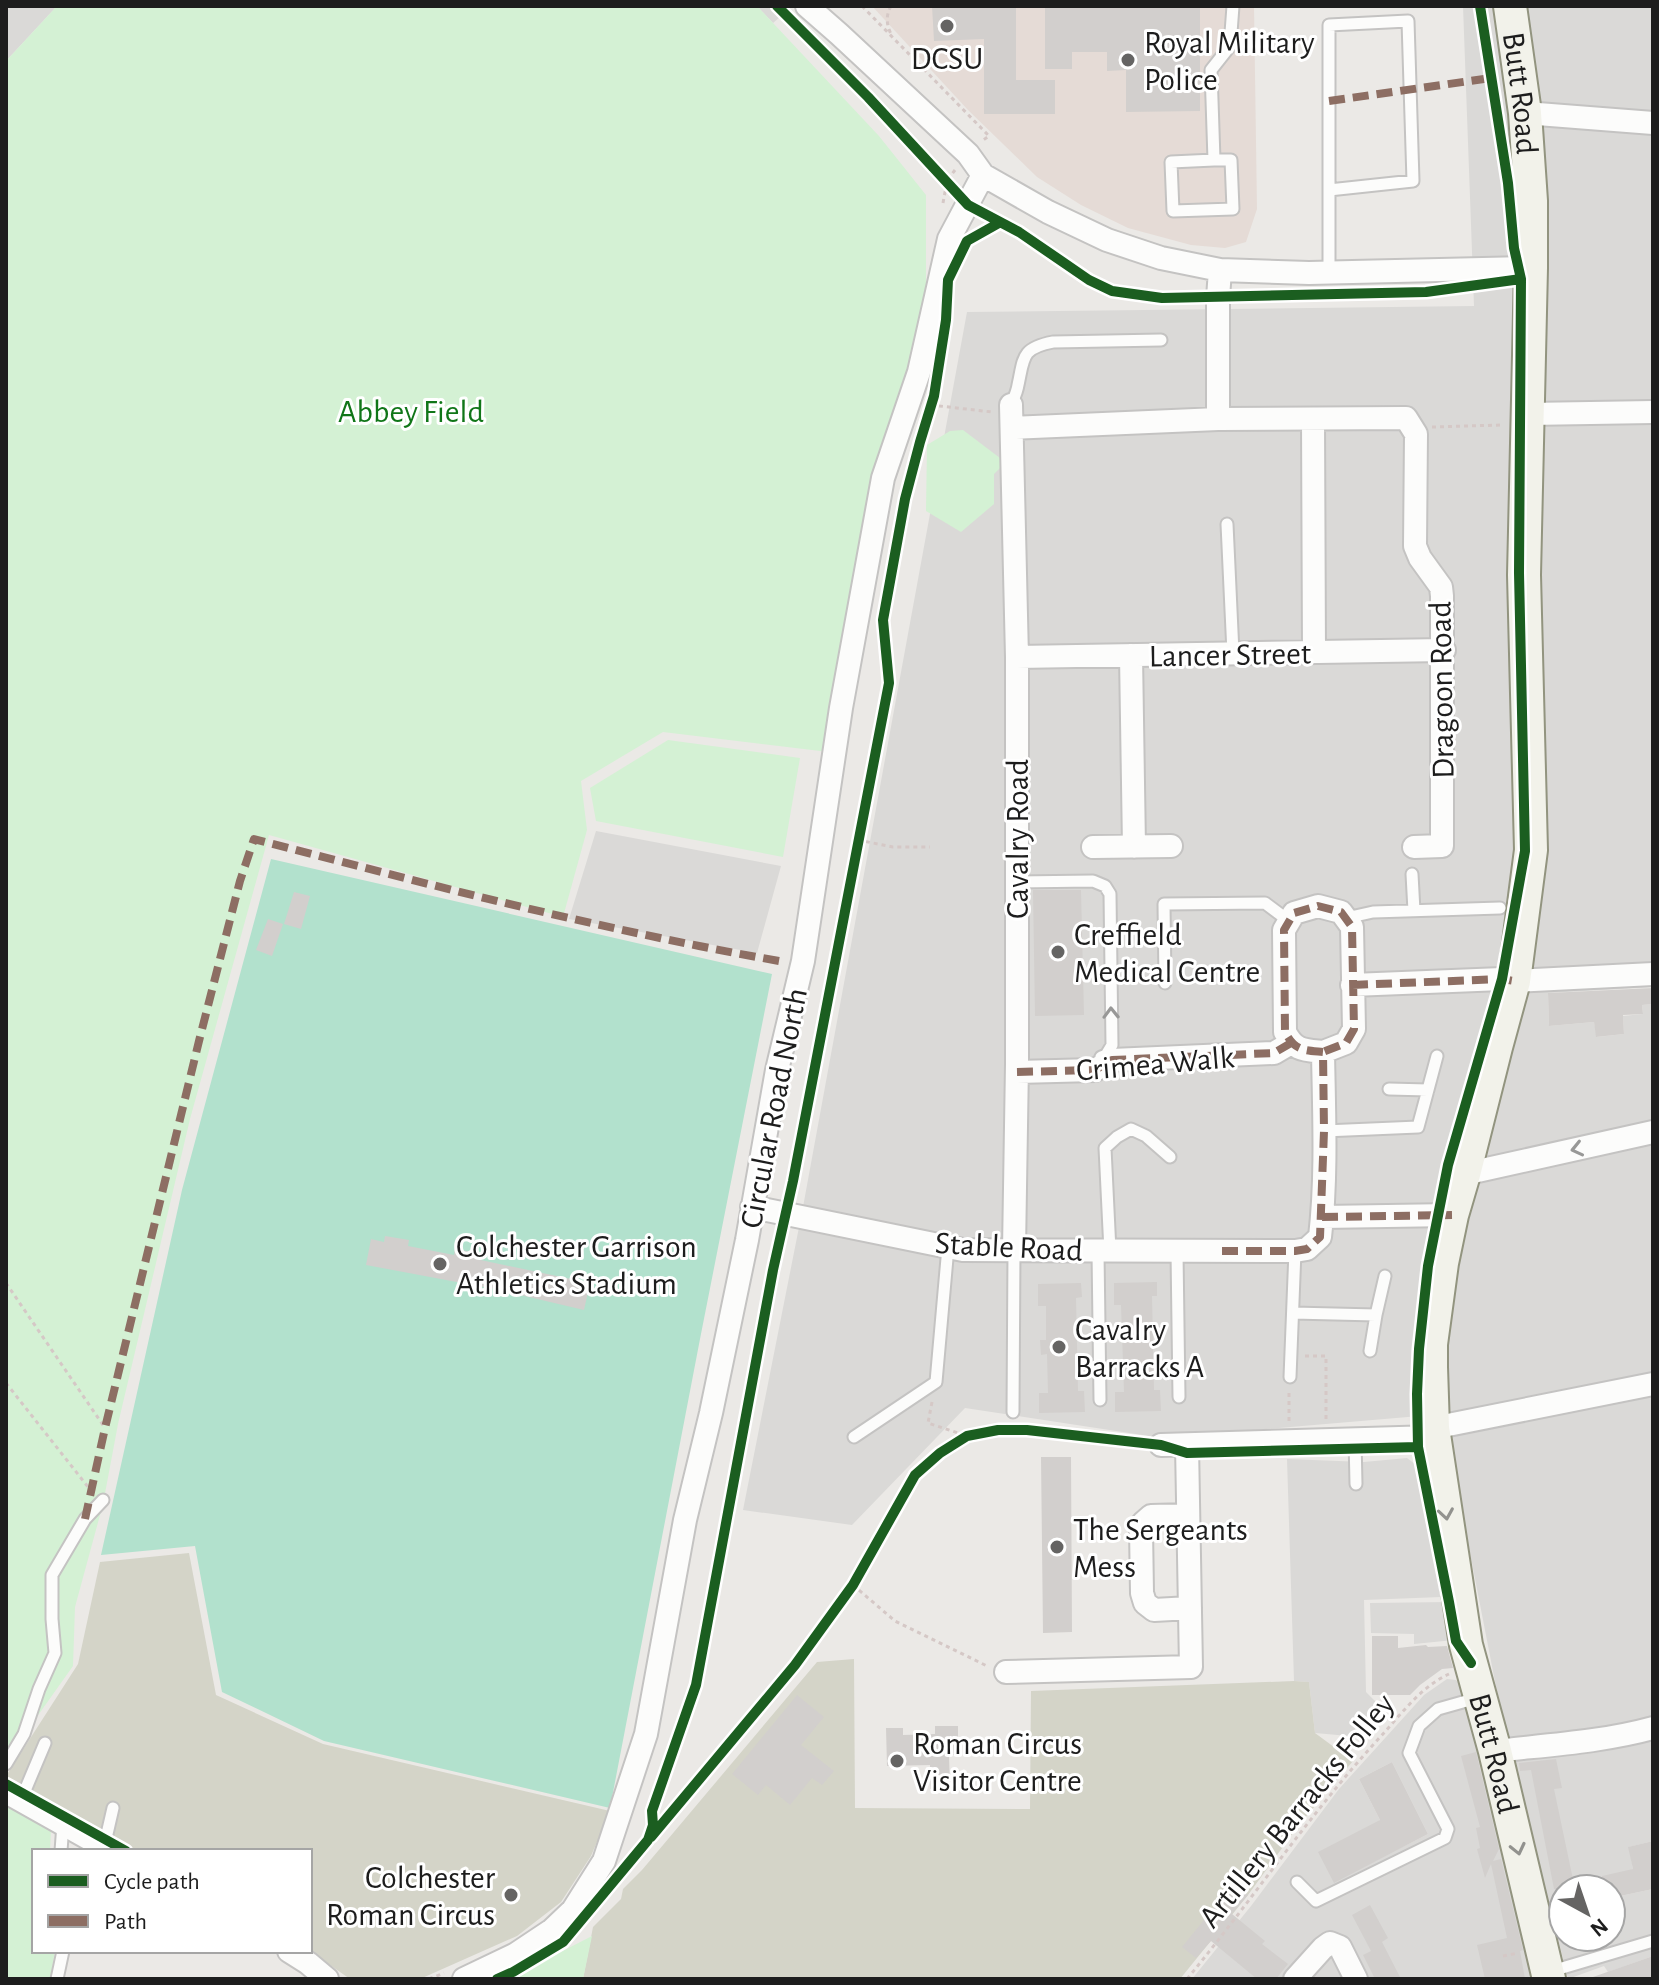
<svg xmlns="http://www.w3.org/2000/svg" width="1659" height="1985" font-family="'Alegreya Sans',sans-serif">
<style>
.residential{fill:#dad9d7;fill-rule:evenodd}
.military{fill:#e5dbd6}
.construction{fill:#d4d4c8}
.park{fill:#d4f1d4}
.pitch{fill:#b2e1cd}
.building{fill:#d2cfcd}
.lines{fill:none;stroke-linecap:round;stroke-linejoin:round}
.lane-casing{stroke:#c4c3c2;stroke-width:15}
.street-casing{stroke:#c4c3c2;stroke-width:26}
.secondary-casing{stroke:#92947f;stroke-width:36}
.path{stroke:#d5c8c6;stroke-width:3;stroke-dasharray:4 4;stroke-linecap:butt}
.lane{stroke:#fcfcfb;stroke-width:11}
.street{stroke:#fcfcfb;stroke-width:22}
.secondary{stroke:#f2f2ea;stroke-width:32}
.quiet{stroke:#8d6e63;stroke-width:8;stroke-dasharray:16 8;stroke-linecap:butt}
.cycleway-casing{stroke:#fff;stroke-width:15}
.cycleway{stroke:#1b5e20;stroke-width:10}
.oneway{stroke:#989897}
.oneway2{stroke:#92928e}
.poi-dot{fill:#656463;stroke:#fff;stroke-width:3}
.labels{text-anchor:middle;stroke-width:6;stroke-linejoin:round;paint-order:stroke}
.poi-label{font-size:32px;fill:#1d1d1d;stroke:#fff;text-anchor:start}
.street-label{font-size:32px;fill:#1d1d1d;stroke:#fff}
.park-label{font-size:32px;fill:#107618;stroke:#fff}
</style>
<rect width="100%" height="100%" fill="#ebe9e6"/>
<path class="residential" d="M6,6H57L6,61Z
M757,6H793L773,23Z
M1463,6H1653V987L1548,993L1549,1026L1594,1022L1597,1037L1624,1034L1623,1016L1643,1014L1642,1005L1653,1004V1841L1629,1847L1633,1869L1604,1889H1563V1937H1611V1898L1653,1889V1956L1608,1972L1604,1966L1568,1979L1558,1939L1553,1940L1542,1979H1192L1251,1906L1339,1789L1424,1695L1447,1679L1456,1680L1505,1733L1443,1414L1162,1438L965,1408L852,1525L743,1510L803,1207L967,312L1474,306ZM1392,1762L1428,1834L1334,1882L1380,1820L1359,1779Z
M596,831L781,866L757,953L569,919Z
M1407,1458L1415,1464L1423,1485L1441,1597L1364,1600L1366,1692L1378,1704L1349,1736L1315,1733L1309,1682L1294,1681L1287,1459L1364,1462Z
M1449,1602L1454,1640L1414,1644V1634L1371,1633L1370,1603Z"/>
<path class="military" d="M872,6H1254L1257,209L1246,242L1225,248L1191,245L1128,228L1081,205L1037,177L968,110Z"/>
<path class="construction" d="M189,1553L216,1695L323,1744L610,1811L591,1856L561,1902L517,1936L420,1979H350L310,1951V1851H137L6,1776L78,1664L100,1562Z
M854,1659L855,1808L1030,1809L1031,1691L1294,1681L1309,1682L1315,1733L1353,1761L1298,1826L1248,1895L1180,1979H583L593,1927L621,1899L623,1889L642,1870L817,1662Z"/>
<path class="park" d="M57,6H757L879,136L926,195V340L906,417L837,753L663,732L581,781L587,830L563,917L269,835L190,1119L118,1424L103,1504L75,1607L73,1666L29,1728L6,1750V61Z
M963,430L1000,458V468L994,474V504L961,532L926,511L927,445L950,431Z
M668,740L800,758L783,857L596,821L590,788Z
M6,1805L51,1829L50,1851H34V1951H55L50,1979H6Z
M592,1936L583,1979H508Z"/>
<path class="pitch" d="M271,859L772,974L700,1339L610,1808L324,1741L222,1692L195,1546L101,1555L182,1190Z"/>
<path class="building" d="M932,6H1016V80H1055V114H984V39L934,41Z
M1045,6H1200V111L1126,112V70L1107,71V52H1072V69H1045Z
M1033,890H1081L1084,1015L1035,1016Z
M294,892L310,896L301,929L284,924Z
M268,919L283,924L272,956L256,950Z
M1653,988V1004L1642,1005L1643,1014L1623,1015L1624,1034L1596,1037L1594,1022L1549,1026L1548,993Z
M385,1236L409,1240L408,1246L454,1255L455,1249L478,1253L476,1259L590,1283L584,1310L516,1294V1293L366,1265L371,1239L384,1242Z
M1157,1282V1296H1152L1154,1390H1160L1161,1411L1115,1412V1392H1124L1121,1305H1114V1283Z
M1081,1283L1082,1297L1076,1298L1078,1391H1084L1085,1412L1039,1413V1393H1048L1047,1354L1041,1355L1040,1340H1046V1306H1038V1284Z
M1041,1457H1071L1072,1632L1043,1633Z
M1372,1636H1398V1648L1426,1645L1428,1647L1447,1646L1453,1668L1442,1669L1420,1685L1410,1695H1372Z
M797,1695L824,1717L801,1745L834,1771L822,1785L812,1778L790,1805L766,1785L758,1795L732,1774Z
M935,1726H958V1755H949L950,1789H930V1765L887,1766L886,1728H903V1735L935,1734Z
M1476,1752L1499,1849L1493,1861L1501,1859L1523,1950L1520,1951L1525,1979H1485L1477,1945L1507,1938L1491,1864L1485,1878L1477,1849L1480,1848L1476,1828L1480,1827L1461,1756Z
M1556,1759L1562,1788L1554,1789L1575,1889H1554L1531,1770L1520,1771L1519,1763Z
M1392,1762L1428,1834L1334,1883L1318,1852L1380,1820L1359,1779Z
M1653,1841V1889L1611,1898V1889H1604L1602,1876L1633,1869L1628,1847Z
M1234,1883L1248,1895L1232,1914L1265,1941L1262,1944L1288,1964L1276,1979H1257L1211,1941L1196,1958L1182,1947Z
M1370,1905L1388,1938L1382,1942L1401,1979H1375L1363,1955L1371,1951L1352,1915Z
M1653,1956V1979H1593V1977Z"/>
<g class="lines">
<g class="lane-casing">
<path id="lane" d="M1214,160H1231L1233,209L1173,211L1171,162Z
M1214,160L1211,70L1230,46L1233,6
M1329,190L1413,181L1408,21L1329,25C1329,108 1329,190 1329,273
M1011,405C1014,398 1017,392 1018,385C1024,358 1021,348 1053,342L1161,340
M1227,524L1233,653
M1412,874L1414,911
M1017,882L1093,881L1105,886L1110,894L1112,1045L1106,1055L1101,1057
M1346,918L1373,912L1500,908
M1165,983L1164,904L1265,903L1289,921
M1389,1089L1428,1090
M1324,1131L1418,1127L1437,1056
M1110,1251L1105,1148L1117,1137L1131,1129L1146,1136L1170,1157
M1098,1252L1100,1400
M1177,1252L1179,1397
M1293,1313L1376,1315
M1370,1351L1376,1315L1385,1276
M1290,1377L1295,1251
M1013,1412L1014,1250
M854,1437L936,1382L948,1247
M1355,1439L1356,1484
M6,1764L24,1734L39,1689L55,1653L52,1619V1575L85,1519L103,1500
M21,1800L45,1743
M104,1847L113,1808
M61,1851L63,1824
M1297,1882L1316,1901L1445,1838L1448,1829L1409,1753L1419,1726L1438,1709L1477,1698
M1552,1971L1653,1941
M57,1979L63,1951"/>
</g>
<g class="street-casing">
<path id="street" d="M807,6L839,34L968,154L983,175L1048,212L1107,240L1161,258L1220,270L1309,273L1531,268
M1525,113L1653,123
M1011,405L1017,657V1064L1014,1250
M1528,414L1653,412
M1218,419V298L1220,270
M1313,419L1314,652
M1012,428L1218,419L1406,418L1416,434L1415,546L1420,558L1441,587L1442,596V846L1414,847
M1131,655L1134,847
M1017,657L1444,650
M1093,847L1171,846
M1352,985L1502,979L1514,981L1653,974
M1017,1072L1095,1070L1112,1060L1274,1053L1291,1043
M1464,1174L1653,1132
M752,1207L963,1250L1295,1251L1307,1249L1320,1237C1327,1176 1324,1113 1323,1052C1303,1050 1295,1051 1285,1032L1284,930L1294,913L1318,906L1341,912L1352,927L1354,1029L1346,1043L1323,1052
M1322,1217L1452,1215
M1433,1428L1653,1384
M1161,1445L1434,1437
M1188,1515L1151,1516L1143,1523L1141,1529L1142,1593L1145,1603L1154,1610L1190,1608
M1006,1672L1191,1667L1187,1445
M1495,1751C1548,1745 1602,1742 1653,1728
M6,1792L111,1851
M289,1951L308,1963L327,1979
M464,1979L516,1954L552,1930L573,1910L604,1861L646,1734L685,1520L711,1413L747,1240L777,1070L803,961L841,708L883,478L919,372L949,239L983,175
M1295,1979L1323,1948L1330,1943L1340,1947L1356,1979"/>
</g>
<g class="secondary-casing">
<g id="secondary">
<path id="s1" d="M1510,6L1525,113L1531,201V268L1524,575L1531,850L1514,981L1496,1047L1464,1174L1452,1215L1442,1263L1431,1344V1367L1433,1428L1466,1645L1495,1751L1549,1979"/>
</g>
</g>
<path class="path" d="M862,6L989,136L982,141
M891,6C886,15 886,24 891,34
M943,203L947,181L955,170
M931,405L992,412
M1432,427L1501,425
M858,840L893,847H930
M6,1283L105,1428
M1305,1356H1326V1420
M6,1383L92,1492
M932,1402L928,1423L967,1436
M1289,1421V1393
M853,1585L895,1621L987,1666
M1503,1956L1518,1953
M429,1979L444,1973
M1187,1979C1253,1899 1311,1812 1382,1735C1402,1713 1422,1686 1449,1674"/>
<use href="#lane" class="lane"/>
<use href="#street" class="street"/>
<use href="#secondary" class="secondary"/>
<path class="quiet" d="M1329,101L1491,78
M1352,985L1502,979L1514,981
M1017,1072L1095,1070L1112,1060L1274,1053L1291,1043
M1322,1217L1452,1215
M1222,1251H1295L1307,1249L1320,1237L1324,1131L1323,1052C1303,1050 1295,1051 1285,1032L1284,930L1294,913L1318,906L1341,912L1352,927L1354,1029L1346,1043L1323,1052
M85,1519L105,1428L199,1041L240,881L254,839C430,885 606,931 785,962"/>
<g class="cycleway-casing">
<path id="cycleway" d="M777,6L868,97L968,205L1019,232L1089,280L1112,291L1162,298L1426,292L1521,279
M1471,1663L1456,1641L1449,1602L1418,1447L1417,1394L1419,1349L1428,1266L1448,1165L1502,979L1525,851L1519,573L1521,279L1514,248L1508,183L1480,6
M6,1784L126,1851
M651,1837L795,1665L853,1585L915,1475L940,1453L967,1436L998,1430H1027L1161,1445L1187,1453L1418,1447
M497,1979L513,1972L563,1942L648,1840L653,1825L652,1811L696,1685L773,1270L793,1181L889,683L883,620L905,499L920,442L934,396L946,320L948,280L967,241L999,223"/>
</g>
<use href="#cycleway" class="cycleway"/>
</g>
<defs><path id="oneway-chevron" d="M-2-3.5L2.5 0L-2 3.5" fill="none" stroke-width="1.6" stroke-linecap="round" stroke-linejoin="round" transform="scale(2)"/></defs>
<g class="oneway">
<use href="#oneway-chevron" transform="translate(1111 1013) rotate(-91)"/>
<use href="#oneway-chevron" transform="translate(1577 1149) rotate(167)"/>
</g>
<g class="oneway2">
<use href="#oneway-chevron" transform="translate(1446 1514) rotate(81)"/>
<use href="#oneway-chevron" transform="translate(1518 1849) rotate(77)"/>
</g>
<g class="poi-dot">
<circle cx="947" cy="26" r="8"/>
<circle cx="1128" cy="60" r="8"/>
<circle cx="1058" cy="952" r="8"/>
<circle cx="440" cy="1264" r="8"/>
<circle cx="1059" cy="1347" r="8"/>
<circle cx="1057" cy="1547" r="8"/>
<circle cx="897" cy="1761" r="8"/>
<circle cx="511" cy="1895" r="8"/>
</g>
<g class="labels">
<g class="poi-label">
<text x="1144" y="53">Royal Military<tspan x="1144" dy="37">Police</tspan></text>
<text x="947" y="69" text-anchor="middle">DCSU</text>
<text x="1074" y="945">Creffield<tspan x="1074" dy="37">Medical Centre</tspan></text>
<text x="456" y="1257">Colchester Garrison<tspan x="456" dy="37">Athletics Stadium</tspan></text>
<text x="1075" y="1340">Cavalry<tspan x="1075" dy="37">Barracks A</tspan></text>
<text x="1073" y="1540">The Sergeants<tspan x="1073" dy="37">Mess</tspan></text>
<text x="913" y="1754">Roman Circus<tspan x="913" dy="37">Visitor Centre</tspan></text>
<text x="495" y="1888" text-anchor="end">Colchester<tspan x="495" dy="37">Roman Circus</tspan></text>
</g>
<g class="street-label">
<text dy="11" stroke="none"><textPath href="#s1" startOffset="88">Butt Road</textPath></text>
<text transform="translate(1230 654) rotate(-1)" y="11">Lancer Street</text>
<text transform="translate(1441 690) rotate(-91)" y="11">Dragoon Road</text>
<text transform="translate(1017 839) rotate(-90)" y="11">Cavalry Road</text>
<text transform="translate(1155 1063) rotate(-5)" y="11">Crimea Walk</text>
<text transform="translate(773 1108) rotate(-79)" y="11">Circular Road North</text>
<text transform="translate(1009 1246) rotate(3)" y="11">Stable Road</text>
<text dy="11" stroke="none"><textPath href="#s1" startOffset="1766">Butt Road</textPath></text>
<text transform="translate(1296 1810) rotate(-51)" y="11">Artillery Barracks Folley</text>
</g>
<g class="park-label">
<text x="411" y="422">Abbey Field</text>
</g>
</g>
<rect width="1659" height="1985" fill="none" stroke="#1d1d1d" stroke-width="16"/>
<rect x="32" y="1849" width="280" height="104" fill="#ffffff" stroke="#a5a5a5" stroke-width="2"/>
<rect x="48" y="1875" width="40" height="12" fill="#1b5e20" stroke="#a5a5a5" stroke-width="2"/>
<text x="104" y="1889" font-size="24" fill="#1d1d1d">Cycle path</text>
<rect x="48" y="1915" width="40" height="12" fill="#8d6e63" stroke="#a5a5a5" stroke-width="2"/>
<text x="104" y="1929" font-size="24" fill="#1d1d1d">Path</text>
<g transform="translate(1587 1913) rotate(140)"><circle r="38" fill="#ffffff" stroke="#a5a5a5" stroke-width="2"/>
<path d="M0-6L14 30L0 20L-14 30Z" fill="#656463"/>
<text y="-12" font-size="22" font-weight="bold" text-anchor="middle" fill="#1d1d1d">N</text>
</g>
</svg>
